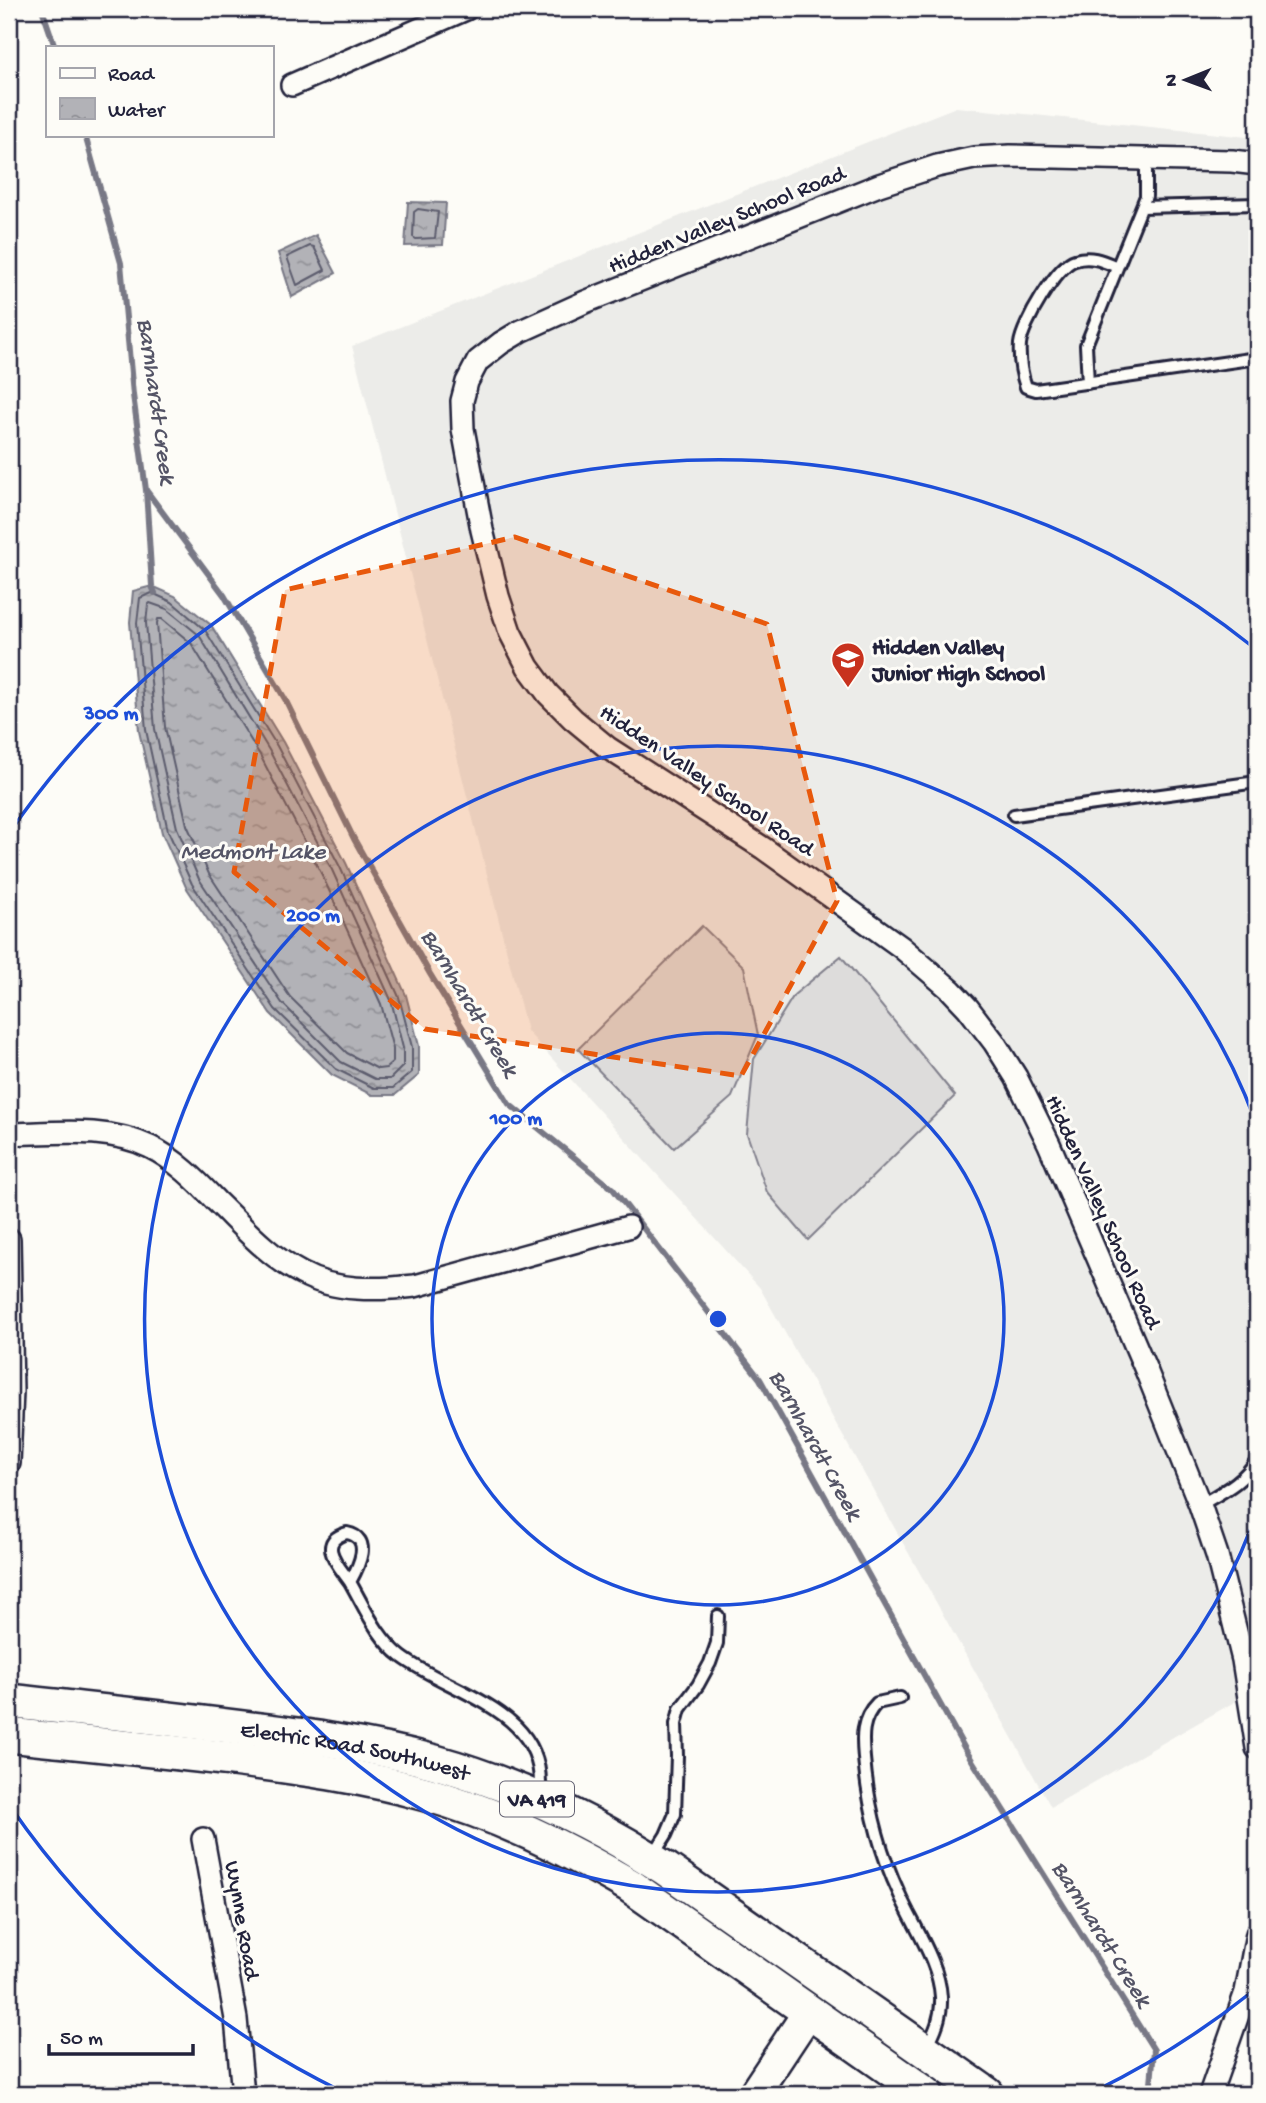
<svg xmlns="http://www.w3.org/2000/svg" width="1266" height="2103" font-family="'Gochi Hand',sans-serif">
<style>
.built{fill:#ecece9}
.pitch{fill:#dddcdb;stroke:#807f8b;stroke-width:2}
.water{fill:url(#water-ripples);stroke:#787885;stroke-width:2}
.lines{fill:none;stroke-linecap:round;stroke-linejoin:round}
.shore{stroke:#5c5c6d;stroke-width:2}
.stream{stroke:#787885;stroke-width:6}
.lane-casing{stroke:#22223b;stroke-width:16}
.street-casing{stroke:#22223b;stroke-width:26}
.secondary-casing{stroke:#22223b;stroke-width:35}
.primary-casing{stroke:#22223b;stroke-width:38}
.lane{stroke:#fdfcf7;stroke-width:10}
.street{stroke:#fdfcf7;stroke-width:21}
.secondary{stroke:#fdfcf7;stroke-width:30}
.primary{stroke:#fdfcf7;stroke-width:33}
.marked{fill:#e8590c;fill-opacity:0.2;stroke:#e8590c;stroke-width:5;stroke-dasharray:14 9;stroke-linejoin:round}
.ring{fill:none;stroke:#1d4ed8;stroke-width:3.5}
.labels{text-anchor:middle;stroke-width:6;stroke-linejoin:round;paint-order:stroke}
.shield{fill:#fdfcf7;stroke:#646373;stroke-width:2}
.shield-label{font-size:21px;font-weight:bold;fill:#22223b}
.street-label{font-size:23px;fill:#22223b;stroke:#fdfcf7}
.poi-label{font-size:23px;font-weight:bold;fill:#22223b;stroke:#fdfcf7;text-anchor:start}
.water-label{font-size:24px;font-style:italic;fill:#545466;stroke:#fdfcf7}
.centre{fill:#1d4ed8;stroke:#fdfcf7;stroke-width:3.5}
.ring-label{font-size:21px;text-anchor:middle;font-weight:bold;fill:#1d4ed8;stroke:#fdfcf7;stroke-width:6;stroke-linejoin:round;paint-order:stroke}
</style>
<defs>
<pattern id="water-ripples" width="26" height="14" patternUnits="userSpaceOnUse" patternTransform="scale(1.75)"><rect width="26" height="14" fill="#b2b2b7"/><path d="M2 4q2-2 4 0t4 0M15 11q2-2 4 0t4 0" fill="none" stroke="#909096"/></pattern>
</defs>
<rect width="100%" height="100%" fill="#fdfcf7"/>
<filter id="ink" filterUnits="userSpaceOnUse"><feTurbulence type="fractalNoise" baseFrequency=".0143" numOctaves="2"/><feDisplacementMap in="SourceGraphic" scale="14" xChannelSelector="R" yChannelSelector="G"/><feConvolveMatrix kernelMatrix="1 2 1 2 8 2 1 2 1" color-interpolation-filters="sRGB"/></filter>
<g filter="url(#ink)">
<path class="built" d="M956,107L1257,138V1689L1051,1807L760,1288L527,1031L352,346Z"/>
<path class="pitch" d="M702,926L744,967L758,1035L732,1097L674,1148L578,1049Z
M841,956L955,1096L808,1240L767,1192L747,1134L754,1059L794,995Z"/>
<path class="water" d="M408,202L446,203L443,245L405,246Z
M316,235L336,273L292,297L278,253Z
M152,586L175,596L211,625L283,742L346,863L406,995L419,1046V1075L395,1095H372L332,1075L270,1013L186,887L162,833L139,731L130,622L133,591Z"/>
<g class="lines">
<path class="shore" d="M418,209L438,212L435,238L416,239L413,237L414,212Z
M310,246L314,247L325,270L297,285L287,257Z
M152,593L172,602L205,630L277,746L340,867L399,997L412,1047V1072L393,1088H374L336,1069L275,1009L192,884L168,831L146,730L137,623L140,598Z
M150,603L167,609L199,635L269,750L332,870L391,1000L403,1048V1066L390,1079H375L341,1062L282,1003L199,879L177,828L155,729L146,623L148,605Z
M158,619H162L191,643L260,755L322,875L381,1004L393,1049V1062L386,1068L378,1069L347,1053L290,997L209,874L187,825L165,727L157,623Z"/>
<path class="stream" d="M42,9L55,47
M85,135L121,263L133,395L146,490L152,586L155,593
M146,490L224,595L285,699L354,839L430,974L509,1104L613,1189L760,1379L965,1749L1154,2050L1150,2094"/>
<g class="lane-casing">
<path id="lane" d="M1142,207L1257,204
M1117,267C1103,261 1091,255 1075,260C1057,265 1022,325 1020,344C1019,359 1021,373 1026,387L1036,390L1257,358
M1088,383L1086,345L1146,196V158
M1014,815L1257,782
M1200,1505C1222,1492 1244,1482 1257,1459
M347,1533C373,1538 359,1566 350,1582C339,1566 315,1542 347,1533Z
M350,1582C365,1608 377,1638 402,1657C455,1696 551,1711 539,1797
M900,1698L877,1703C861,1719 862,1737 864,1758C868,1805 879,1850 899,1893C913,1926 939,1961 941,1997C942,2016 935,2032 926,2048
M652,1857L666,1835L675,1814L677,1756L676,1724L680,1709L698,1685L710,1663L717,1643L718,1616"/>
</g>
<g class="street-casing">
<path id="street" d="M292,85L466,9
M1257,164L1232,161L1010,156L974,158L937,166L879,185L585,302L521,331L501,343L478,361L467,382L462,401L463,429L482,530L498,596L510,632L528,667L548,694L573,719L608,748L763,848L901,947L951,990L968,1008L994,1042L1016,1077L1049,1144L1146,1370L1200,1505L1217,1555L1243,1660L1257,1748
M9,1134C55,1133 107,1126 150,1147C175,1159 197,1181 216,1201C242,1226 268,1256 301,1273C335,1292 378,1290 415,1286L628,1227
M9,1239L12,1391L9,1463
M203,1839L236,2019L243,2094
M1210,2094L1246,1992L1257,1934"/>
</g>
<g class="secondary-casing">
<path id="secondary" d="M754,2094L809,2011"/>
</g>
<g class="primary-casing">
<g id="primary">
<path id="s1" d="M9,1701C79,1709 150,1716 220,1725C293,1734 364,1743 435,1762C517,1785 595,1823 666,1869L987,2094"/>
<path d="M9,1735C83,1743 157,1750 232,1759C297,1767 362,1776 426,1794C498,1814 565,1848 629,1885L926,2094"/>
</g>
</g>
<use href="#lane" class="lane"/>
<use href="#street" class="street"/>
<use href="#secondary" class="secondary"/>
<use href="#primary" class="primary"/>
</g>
</g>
<path class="marked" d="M515,537L767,624L837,901L741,1076L425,1029L234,872L285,590Z"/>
<g class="ring">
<circle cx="718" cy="1319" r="286"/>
<path d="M1256 1515A573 573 0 1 1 1256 1123"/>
<path d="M1253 1991A859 859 0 0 1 1095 2091M341 2091A859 859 0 0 1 10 1806M10 832A859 859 0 0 1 1253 647"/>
</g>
<defs>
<g id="school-pin" transform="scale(1.75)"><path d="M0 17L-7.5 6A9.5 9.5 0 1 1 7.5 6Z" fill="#c8321e" stroke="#fdfcf7"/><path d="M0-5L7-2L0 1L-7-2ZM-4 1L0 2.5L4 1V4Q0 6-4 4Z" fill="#fff"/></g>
</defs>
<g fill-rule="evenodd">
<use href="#school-pin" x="848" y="659"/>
</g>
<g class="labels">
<rect class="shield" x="500" y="1781.5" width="74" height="35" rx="5"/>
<g class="shield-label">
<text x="537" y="1806">VA 419</text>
</g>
<g class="street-label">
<text transform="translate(726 218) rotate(-22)" y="8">Hidden Valley School Road</text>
<text transform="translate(708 779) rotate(34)" y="8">Hidden Valley School Road</text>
<text transform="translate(1105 1211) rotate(66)" y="8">Hidden Valley School Road</text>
<text dy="8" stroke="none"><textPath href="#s1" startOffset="350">Electric Road Southwest</textPath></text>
<text transform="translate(244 1920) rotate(80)" y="8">Wynne Road</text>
</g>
<g class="poi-label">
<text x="872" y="654">Hidden Valley<tspan x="872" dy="26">Junior High School</tspan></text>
</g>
<g class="water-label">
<text transform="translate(158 401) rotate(82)" y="8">Barnhardt Creek</text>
<text x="253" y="858">Medmont Lake</text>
<text transform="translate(471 1002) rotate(59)" y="8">Barnhardt Creek</text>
<text transform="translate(817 1444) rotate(61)" y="8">Barnhardt Creek</text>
<text transform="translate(1103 1933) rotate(58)" y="8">Barnhardt Creek</text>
</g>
</g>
<circle cx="718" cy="1319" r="10" class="centre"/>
<g class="ring-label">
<text x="111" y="719">300 m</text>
<text x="313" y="921">200 m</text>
<text x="516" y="1124">100 m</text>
</g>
<rect width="1266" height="2103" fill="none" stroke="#fdfcf7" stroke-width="35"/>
<rect x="18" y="18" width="1231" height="2068" fill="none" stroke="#22223b" stroke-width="2.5" filter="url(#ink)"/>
<rect x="46" y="46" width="228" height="91" fill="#fdfcf7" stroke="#a5a5ac" stroke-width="2"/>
<rect x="60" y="68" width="35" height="10" fill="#fdfcf7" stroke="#a5a5ac" stroke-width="2"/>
<text x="108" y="80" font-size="21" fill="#22223b">Road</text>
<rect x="60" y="98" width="35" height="21" fill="url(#water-ripples)" stroke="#a5a5ac" stroke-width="2"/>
<text x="108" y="116" font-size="21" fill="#22223b">Water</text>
<g transform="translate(1186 80) rotate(269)" stroke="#fdfcf7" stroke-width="5" paint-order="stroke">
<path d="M0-5L12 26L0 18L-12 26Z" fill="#22223b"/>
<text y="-10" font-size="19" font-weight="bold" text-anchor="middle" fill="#22223b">N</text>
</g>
<path d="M49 2044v10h144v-10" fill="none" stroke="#22223b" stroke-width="3.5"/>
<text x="60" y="2044" font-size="21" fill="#22223b" stroke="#fdfcf7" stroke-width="5" paint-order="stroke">50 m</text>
</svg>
